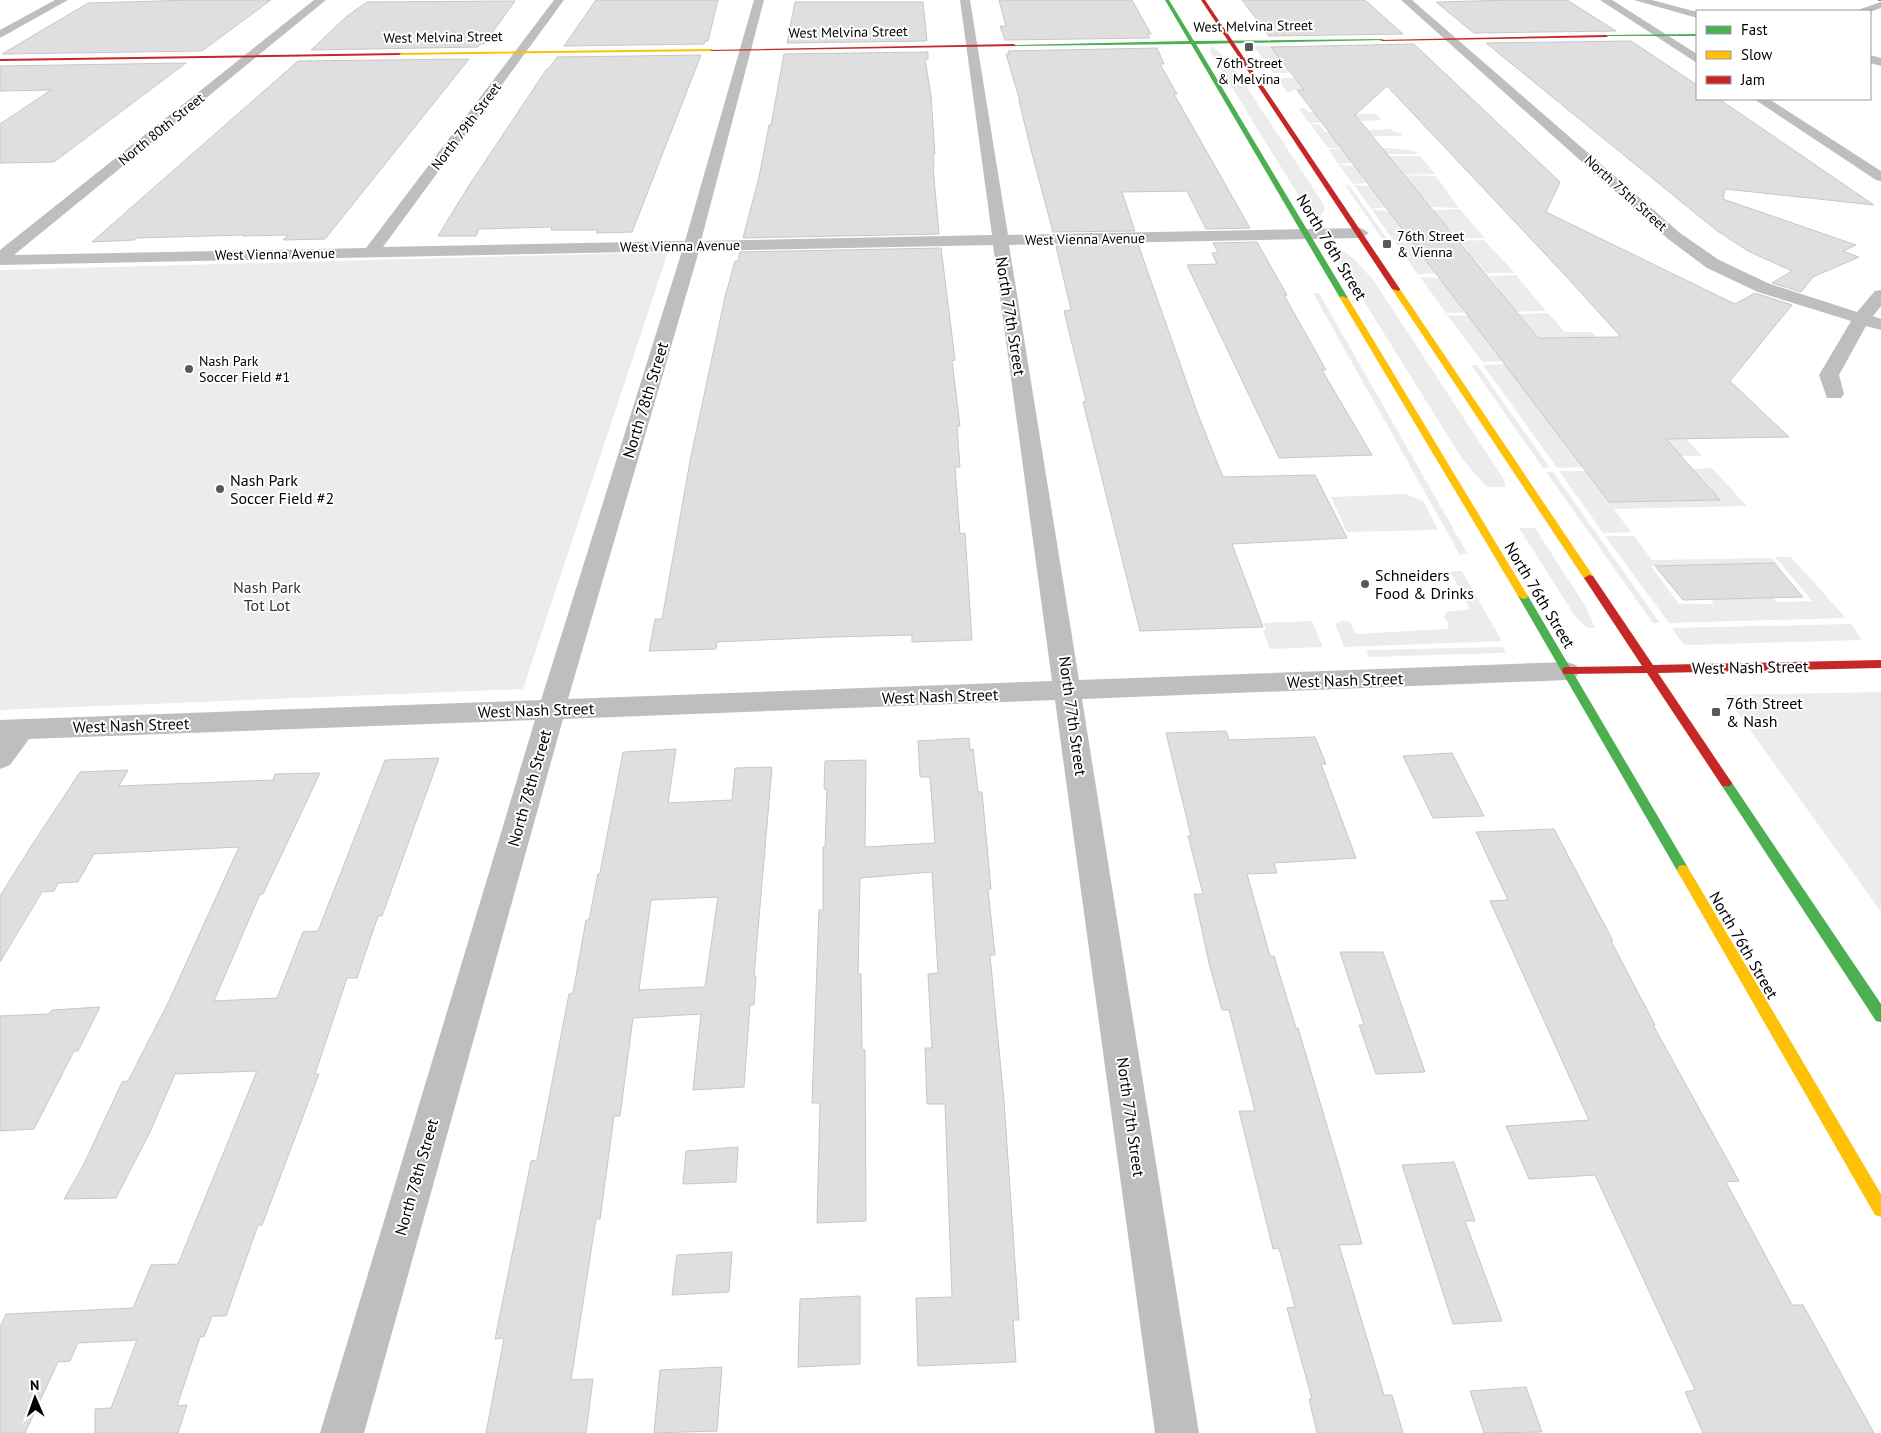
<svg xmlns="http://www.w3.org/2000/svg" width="1881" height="1433" font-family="'PT Sans',sans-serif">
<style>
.green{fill:#ececec}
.building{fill:#dfdfdf;stroke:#c7c7c7;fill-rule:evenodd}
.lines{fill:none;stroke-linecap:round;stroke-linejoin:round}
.street{fill:#bebebe;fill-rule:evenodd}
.fast{fill:#4caf50;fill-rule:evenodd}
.slow{fill:#ffc107;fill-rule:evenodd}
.jam{fill:#c62828;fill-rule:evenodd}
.poi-dot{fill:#595959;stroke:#fff;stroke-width:2}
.labels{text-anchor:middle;stroke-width:4;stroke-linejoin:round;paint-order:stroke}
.far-street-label{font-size:14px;fill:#000;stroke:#fff}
.far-poi-label{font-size:14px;fill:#000;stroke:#fff;text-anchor:start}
.street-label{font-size:16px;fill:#000;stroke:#fff}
.poi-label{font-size:16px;fill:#000;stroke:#fff;text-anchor:start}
.park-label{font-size:16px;fill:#333;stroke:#fff}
</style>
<rect width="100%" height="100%" fill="#fff"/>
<path class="green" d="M1254,46H1290L1288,47L1353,94L1382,95L1324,96L1320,90H1292L1293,92H1287L1277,78H1295L1298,82L1296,70H1288L1289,73H1273L1270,69L1312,68L1280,63L1283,67H1269Z
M1211,47H1213L1231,63L1323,203L1325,210L1318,219H1313L1210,52Z
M1299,108H1305L1308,112H1323L1330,115L1376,114L1382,120L1309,123Z
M1310,124H1319L1325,132L1391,129L1394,132L1414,133H1401L1403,136H1336L1341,148H1328Z
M1390,148L1415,151L1418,154L1347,155L1352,163L1338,164L1328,149Z
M1384,156H1420L1435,174L1360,175L1366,183L1353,184L1339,165L1357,166Z
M1399,175L1436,176L1459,208L1432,207L1424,198H1382L1388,207L1371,209L1354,185L1371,186Z
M1345,185H1349L1388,240H1383Z
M1460,209L1485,238H1458L1449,228H1405L1412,239L1393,240L1372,210L1390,211L1398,221L1442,220L1434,210Z
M1484,240L1515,273H1486L1477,261L1429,262L1437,273L1418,275L1395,242L1415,243L1423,253L1469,252L1460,241Z
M1331,248C1347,247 1360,267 1372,278L1503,478L1506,487H1487L1462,459Z
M668,252L523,689L0,710V270Z
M1516,275L1546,311L1446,313L1420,277L1440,278L1449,289L1498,288L1489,276Z
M1313,293H1319L1467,553L1460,555Z
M1548,313L1565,332H1592L1610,352L1591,353L1578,337L1485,338L1496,354L1506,361L1483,362L1447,315L1468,316L1478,328H1529L1518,314Z
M1505,364L1679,431L1702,456H1681L1561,438L1585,467L1557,468L1483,365Z
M1471,365H1477L1550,468H1543Z
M1712,468L1747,506L1614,509L1631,532L1603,533L1559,471H1588L1609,502L1719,500L1692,469Z
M1546,472H1553L1660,623H1653Z
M1406,494L1423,501L1438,530L1347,532L1331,497Z
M1519,528H1535L1586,607L1595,628H1587L1575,616Z
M1605,536H1634L1652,560L1772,558L1781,568L1774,563L1651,566L1679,604H1714L1710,597L1770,596L1778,602L1812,601L1775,557H1791L1846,618L1669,623Z
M1462,571L1502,641L1344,647L1335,624L1343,620L1350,622L1356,634L1447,629L1449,625L1444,616L1447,612L1470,609L1452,575L1424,573Z
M1312,621L1323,647L1270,649L1263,631L1266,630L1263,623Z
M1851,624L1862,640L1688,645L1683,644L1672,628Z
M1503,647L1506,652L1501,653L1370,657L1366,650Z
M1881,692V912L1725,695Z"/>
<path class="building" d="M193,0H271L202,51L2,54L88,3Z
M596,0H718L708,41H705L704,44L564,46Z
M999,0H1132L1151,34H1147L1150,38L1005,40L1000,26H1006Z
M1242,0H1365L1403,34L1269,36Z
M1514,0H1567L1616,31L1474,33L1436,2Z
M515,1L484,44H480L478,47L311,50L347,16L367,2Z
M795,2H923L927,41L787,43Z
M1631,41L1697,85V99H1719L1874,205L1725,189L1723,199L1856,245L1843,251L1859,257L1813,277L1801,292L1772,283L1792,271L1748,251L1716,230L1486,43Z
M1414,44L1560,182L1546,212L1735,304L1755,293L1792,305L1730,381L1789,437L1666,439L1720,500L1609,502L1297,90H1304L1271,47ZM1387,86L1564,274L1621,337L1538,338L1355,115Z
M1157,48L1164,64H1160L1177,94H1174L1250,228L1206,229L1187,191L1122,192L1135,231L1053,232L1030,146L1019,101H1020L1006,54H1009L1008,51Z
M928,52V59H925L931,96L935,154H933L934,167H933L939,234L743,238L759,177L769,125H771L784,54Z
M701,55L632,232L596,233L598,230H551L552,227L479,229L476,236H438L468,187L546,70L551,66L557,57Z
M469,59L325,239L283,240L288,235L243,236L244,235L137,238L134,240L92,242L298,61Z
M186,63L54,162L0,163V124L51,90L0,91V66Z
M1257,242L1287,295H1284L1326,370H1322L1372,455L1279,458L1187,265L1217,264L1212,253L1218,252L1213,243Z
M1138,244L1197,412L1223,477L1315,475L1347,538L1232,544L1263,627L1140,631L1083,402L1086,401L1064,311L1071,310L1056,246Z
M941,248L955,360L952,361L960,426H957L960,467H955L960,534L965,533L972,640L912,642V635L832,637L717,642L716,649L649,651L655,619H662L690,461L725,297L735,261H738L740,252Z
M1774,563L1803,597L1683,600L1655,566Z
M1226,731L1229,740L1315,737L1326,764H1321L1356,858L1274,863L1277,873L1247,874L1270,956H1274L1296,1028H1298L1362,1244L1339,1245L1384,1395H1392L1403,1433H1317L1309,1399H1312L1287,1308L1295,1307L1279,1248L1273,1249L1239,1111H1255L1229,1010H1222L1210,967L1194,894H1203L1188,836H1191L1166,733Z
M969,738L970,750L973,749L978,792H982L991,889H988L995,955H990L1004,1101L1019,1320H1013L1016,1362L918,1366L916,1298L952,1297L945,1104H927L925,1048H932L928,974L938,973L932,872L860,878L858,974H861L862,1050H865L866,1221L817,1223L820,1103H812L819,910H823V847H825L827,789H824L825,761L866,760L865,847L935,843L930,777H920L918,741Z
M676,749L668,803L732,800L735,768L772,767L754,976H756L754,1005H750L744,1087L693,1090L701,1014L633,1018L620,1116H614L600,1219H596L571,1380L593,1379L586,1433H486L504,1338L495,1339L531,1161L537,1160L569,994L573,993L586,920H589L598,874L600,873L623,752ZM718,897L705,987L639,990L651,900Z
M1452,753L1484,816L1433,818L1403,756Z
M439,758L382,916H378L357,978H347L315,1074H319L262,1225H258L226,1316H212L204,1337H200L177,1406L187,1405L178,1433H95V1409L111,1408L137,1340L78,1343L70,1361L58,1362L25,1433H0V1327L6,1314L133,1308L151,1265L178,1264L257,1071L175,1074L150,1132L116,1198L64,1199L83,1166L122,1082L128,1081L168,1003L239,847L94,854L78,882L58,883L54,891L42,892L0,962V896L30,848L80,772L128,770L119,786L273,780L275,774L320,773L263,894H260L214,1001L277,998L303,932L318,931L385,760Z
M1554,829L1613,941H1611L1655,1025H1653L1739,1181L1726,1182L1792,1305H1803L1874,1433H1703L1685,1392L1695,1390L1595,1175L1529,1179L1506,1126L1589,1120L1490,901L1508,900L1476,832Z
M1340,952H1383L1425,1072L1376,1074L1359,1025H1364Z
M100,1007L78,1051H74L34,1129L0,1131V1016L49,1014L52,1010Z
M738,1147L736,1182L683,1184L686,1151Z
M1454,1162L1475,1221H1465L1502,1321L1453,1324L1402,1165Z
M732,1252L729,1292L672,1295L677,1255Z
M860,1296V1364L798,1367L800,1299Z
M722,1367L717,1431L654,1433L660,1370Z
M1526,1387L1542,1432L1484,1433L1470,1391Z"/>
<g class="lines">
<path class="street" d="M55,0H68L0,38V30Z
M314,0H326L14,255L366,248L554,0H564L383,247L685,241L754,0H764L701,241L992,235L960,0H970L1008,235L1361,228L1369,233L1361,238L1009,245L1079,680L1567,662L1576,665L1580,671L1576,677L1567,680L1082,699L1199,1433H1155L1055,700L563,719L364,1433H320L535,720L29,739L10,765L0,769V720L541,700L682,251L0,265V250ZM993,245L1052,681L568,699L699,251Z
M1401,0H1412L1680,233L1719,260L1770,284L1857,312L1875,291L1881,290V306L1873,316L1881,319V330L1866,326L1839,375L1844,394L1841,398H1827L1819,375L1851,321L1758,292L1707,268L1668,239Z
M1600,0H1612L1697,54V63Z
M1634,0H1652L1697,12V18Z
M1881,2V8L1870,12L1855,11Z
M1870,55L1881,58V66L1870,63Z
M1754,99H1769L1881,171V181L1876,180Z"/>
<path class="fast" d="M1165,0H1169L1194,41L1382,39L1384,40L1196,44L1348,298L1347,300L1340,298L1191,44L1014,46L1012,45L1189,41Z
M1878,0H1881V1H1878Z
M1697,34V36H1604L1606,35Z
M1523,593L1528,596L1687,866L1689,870L1687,874L1683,875L1679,874L1518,596Z
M1726,778L1730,780L1881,1004V1022L1876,1021L1722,786L1720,783L1722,780Z"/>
<path class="slow" d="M712,49L714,51L399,55L397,54L399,53Z
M1393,287L1400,289L1593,576L1594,578L1593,580H1585L1392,289Z
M1341,296L1348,298L1528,596L1527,598L1523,599L1518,596L1340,298Z
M1683,865L1687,866L1881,1194V1217L1875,1215L1679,874L1677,870L1679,866Z"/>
<path class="jam" d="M1201,0H1205L1400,289L1399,291L1392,289Z
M1606,35L1608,37L1382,41L1380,40Z
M1014,44L1016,46L712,51L710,50Z
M401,53L399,55L0,61V59Z
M1589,575L1593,576L1653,665L1881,660V668L1658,673L1732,783L1730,786H1722L1647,673L1563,674L1562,671L1563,668L1567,667L1642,666L1584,578Z"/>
</g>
<g class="poi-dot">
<rect x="1244" y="42" width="10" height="10" rx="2.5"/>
<rect x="1382" y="239" width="10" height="10" rx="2.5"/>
<circle cx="189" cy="369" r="5"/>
<circle cx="220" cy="489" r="5"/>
<circle cx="1365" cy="584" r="5"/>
<rect x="1711" y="707" width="10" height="10" rx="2.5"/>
</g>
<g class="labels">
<g class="far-street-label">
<text transform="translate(1253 26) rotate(-1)" y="5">West Melvina Street</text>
<text transform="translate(848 32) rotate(-1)" y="5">West Melvina Street</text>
<text transform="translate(443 37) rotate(-1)" y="5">West Melvina Street</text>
<text transform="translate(466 126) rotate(-53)" y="5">North 79th Street</text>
<text transform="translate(161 129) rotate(-39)" y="5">North 80th Street</text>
<text transform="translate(1626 193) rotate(42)" y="5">North 75th Street</text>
<text transform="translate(1085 239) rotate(-1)" y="5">West Vienna Avenue</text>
<text transform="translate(680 246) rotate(-1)" y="5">West Vienna Avenue</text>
<text transform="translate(275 254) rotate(-1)" y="5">West Vienna Avenue</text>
</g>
<g class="far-poi-label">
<text x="1249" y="68" text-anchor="middle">76th Street<tspan x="1249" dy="16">&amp; Melvina</tspan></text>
<text x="1397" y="241">76th Street<tspan x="1397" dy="16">&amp; Vienna</tspan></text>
<text x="199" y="366">Nash Park<tspan x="199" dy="16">Soccer Field #1</tspan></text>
</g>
<g class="street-label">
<text transform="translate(1332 247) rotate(59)" y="6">North 76th Street</text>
<text transform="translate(1011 316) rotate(81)" y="6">North 77th Street</text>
<text transform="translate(645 400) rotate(-73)" y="6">North 78th Street</text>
<text transform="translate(1540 595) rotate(59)" y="6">North 76th Street</text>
<text transform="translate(1750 667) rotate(-1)" y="6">West Nash Street</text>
<text transform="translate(1345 680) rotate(-2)" y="6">West Nash Street</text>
<text transform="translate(940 696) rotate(-2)" y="6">West Nash Street</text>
<text transform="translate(536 710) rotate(-2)" y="6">West Nash Street</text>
<text transform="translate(1073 716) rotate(82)" y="6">North 77th Street</text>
<text transform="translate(131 725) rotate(-2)" y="6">West Nash Street</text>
<text transform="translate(529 788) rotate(-74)" y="6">North 78th Street</text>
<text transform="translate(1744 945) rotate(60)" y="6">North 76th Street</text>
<text transform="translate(1131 1117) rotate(82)" y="6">North 77th Street</text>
<text transform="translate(416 1177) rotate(-74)" y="6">North 78th Street</text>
</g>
<g class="poi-label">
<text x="230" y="486">Nash Park<tspan x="230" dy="18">Soccer Field #2</tspan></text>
<text x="1375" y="581">Schneiders<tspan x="1375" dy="18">Food &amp; Drinks</tspan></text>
<text x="1726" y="709">76th Street<tspan x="1726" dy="18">&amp; Nash</tspan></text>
</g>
<g class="park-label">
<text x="267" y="593">Nash Park<tspan x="267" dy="18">Tot Lot</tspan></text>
</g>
</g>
<rect x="1696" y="10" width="175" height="90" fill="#ffffff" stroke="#999999"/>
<rect x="1706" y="26" width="25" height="8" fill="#4caf50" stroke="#999999"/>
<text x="1741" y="35" font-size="15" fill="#000000">Fast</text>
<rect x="1706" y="51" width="25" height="8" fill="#ffc107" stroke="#999999"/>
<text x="1741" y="60" font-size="15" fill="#000000">Slow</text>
<rect x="1706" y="76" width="25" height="8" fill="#c62828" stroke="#999999"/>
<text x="1741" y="85" font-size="15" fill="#000000">Jam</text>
<g transform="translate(35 1398) rotate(358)" stroke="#ffffff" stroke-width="4" paint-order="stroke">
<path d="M0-4L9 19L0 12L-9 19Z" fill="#000000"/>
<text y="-8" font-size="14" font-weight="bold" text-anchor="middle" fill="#000000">N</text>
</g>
</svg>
